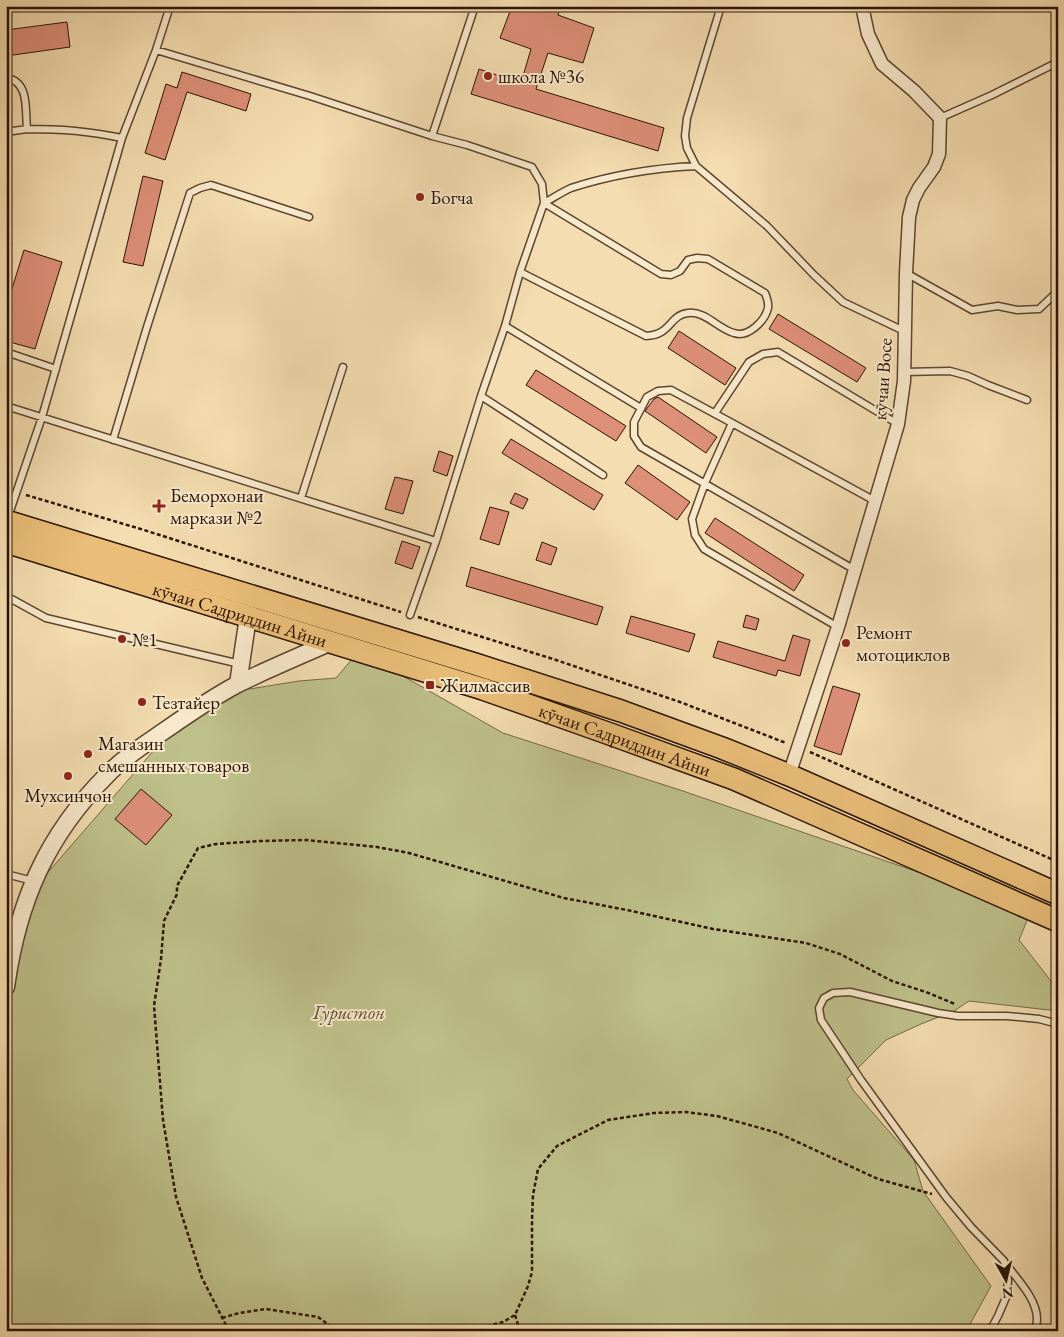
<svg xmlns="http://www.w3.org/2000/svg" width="1064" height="1337" font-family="'EB Garamond',serif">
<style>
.green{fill:#bec08a;stroke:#746947}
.building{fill:#dd8f78;stroke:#2a1204}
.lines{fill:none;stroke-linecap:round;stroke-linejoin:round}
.service-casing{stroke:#5c452f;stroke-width:9}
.minor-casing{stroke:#5c452f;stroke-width:15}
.tertiary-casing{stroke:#5c452f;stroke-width:19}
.trunk-casing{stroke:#2a1204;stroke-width:24}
.path{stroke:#2a1204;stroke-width:2.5;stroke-dasharray:4 2.5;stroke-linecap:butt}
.service{stroke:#f8e9cc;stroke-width:6}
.minor{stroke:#f8e9cc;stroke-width:12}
.tertiary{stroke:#f8e9cc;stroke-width:16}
.trunk{stroke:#eabe78;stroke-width:21}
.poi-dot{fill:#8f2418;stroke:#f8e9cc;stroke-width:2}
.labels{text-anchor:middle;stroke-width:4;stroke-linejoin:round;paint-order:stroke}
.poi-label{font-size:19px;fill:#2a1204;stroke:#f8e9cc;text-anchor:start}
.street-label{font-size:19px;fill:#2a1204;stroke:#f8e9cc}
.park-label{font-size:19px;font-style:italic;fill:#5e4f33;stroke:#f8e9cc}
</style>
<rect width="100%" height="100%" fill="#f4ddb0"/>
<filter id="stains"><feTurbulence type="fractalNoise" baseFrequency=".004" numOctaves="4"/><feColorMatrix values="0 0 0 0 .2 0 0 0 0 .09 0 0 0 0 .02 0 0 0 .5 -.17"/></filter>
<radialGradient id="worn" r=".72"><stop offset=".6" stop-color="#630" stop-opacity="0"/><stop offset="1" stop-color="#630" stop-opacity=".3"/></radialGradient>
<path class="green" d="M359,651L503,733L683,791L1031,911L1019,940L1058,990V1011L969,1001L954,1011L921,1024L886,1040L847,1079L853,1090L914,1160L923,1191L991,1286L969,1326L963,1331H6V999L17,908L200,697L299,681L336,678Z"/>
<path class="building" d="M512,6H533L548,10L549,6H561L558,15L594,28L583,63L548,53L536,89L664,128L658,151L471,94L479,69L521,83L531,49L500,38Z
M67,22L70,47L6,56V30Z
M182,72L251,94L246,111L187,92L165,160L145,153L166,84L177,88Z
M143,176L163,181L143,266L123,262Z
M24,250L62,262L35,349L6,341V308Z
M778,314L866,368L857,382L769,329Z
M679,331L736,368L725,385L668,348Z
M536,370L626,426L616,441L526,385Z
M658,397L717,437L706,453L645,411L654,399Z
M511,439L603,495L594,510L502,453Z
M439,451L453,456L447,476L433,471Z
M638,465L690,502L677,520L625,483Z
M395,477L413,481L403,514L385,509Z
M515,493L528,499L523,509L510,503Z
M490,507L509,512L499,545L480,539Z
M715,518L804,575L794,591L705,533Z
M402,541L420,547L412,569L395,563Z
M542,542L557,548L551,565L536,560Z
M471,567L603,607L597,625L466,586Z
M746,615L759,619L756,630L743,627Z
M631,616L695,634L689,652L626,633Z
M793,635L810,640L800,676L778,670L776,676L713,657L718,641L785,661Z
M833,686L860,694L841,755L814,746Z
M141,789L172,815L146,845L115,819Z"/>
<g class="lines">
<g class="service-casing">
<path id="service" d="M721,6L687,118L685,136L687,148L696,166L767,226L814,275L843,302L904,331
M156,50L310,96L432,136
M6,78C30,81 25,111 27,129C63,129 87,131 122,138
M940,118L992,95L1058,62
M6,132L27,129
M6,249L8,243
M520,272L646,336C672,335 669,315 688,313C706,311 718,329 734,333C748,338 765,321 768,308C769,303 767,298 765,293L708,259L697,258L688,260L680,271L671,275L661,274L544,203C553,198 562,192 571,188C611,175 655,168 696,166
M906,273L972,310L998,306L1017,310L1039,309L1056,293
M505,326L641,408
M6,352L56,369
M904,372L950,371L968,376L988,385L1027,400
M481,396L603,475
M6,406L436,541
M715,413L749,362L763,354L778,352L898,424
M732,423L875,501
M113,440L147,327L190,193L200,188L211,185L309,217
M301,498L343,367
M8,517L42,417L122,138L156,50L170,6
M6,596L46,618L240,664
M410,615L436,541L481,396L505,326L520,272L544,203L542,184L532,167L467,145L432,136L475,6
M838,627L704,549L695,535L692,519L705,483L732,423L671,390L658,391L647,397L634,422V436L641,447L855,570
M6,874L33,881
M1006,1264C1017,1279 1037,1299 1037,1319C1037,1323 1036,1327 1035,1331
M990,1331L998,1316L1007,1295L1008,1280L1004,1261L971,1227L946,1197L861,1080L821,1020L819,1008L824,998L833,993L850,992L938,1013L958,1016H1007L1039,1019L1058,1024"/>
</g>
<g class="minor-casing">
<path id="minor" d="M789,775L838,627L898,424L904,381L906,273L909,217L913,200L919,188L934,167L939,154L940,118L914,91L882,64L868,34L862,6"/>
</g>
<g class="tertiary-casing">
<path id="tertiary" d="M238,684L248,617
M6,987C18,902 46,836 107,775C124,757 147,743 167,729C190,713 213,697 238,684C268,669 300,656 331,642"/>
</g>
<g class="trunk-casing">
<g id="trunk">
<path d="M6,521L475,664L621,711L722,748L789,775L1058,894"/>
<path id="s1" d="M6,542L483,689L610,734L734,779L1058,921"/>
</g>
</g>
<path class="path" d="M26,495L144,530L401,612
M418,617L553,659L680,702L786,743
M810,752L1058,862
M515,1315L520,1331
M222,1318L239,1313L266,1309L318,1317L337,1331
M229,1331L202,1278L176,1197L163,1120L154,1006L161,959L164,921L177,894V886L198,848L216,844L260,841L305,840L377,847L409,853L564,898L627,910L713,929L806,943L840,954L892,981L926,992L955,1004
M468,1331L503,1322L515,1315L528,1286L532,1272V1220L533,1195L538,1169L557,1146L608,1120L654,1113L686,1112L717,1116L778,1133L878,1179L932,1194"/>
<use href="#service" class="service"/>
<use href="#minor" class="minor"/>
<use href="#tertiary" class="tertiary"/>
<use href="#trunk" class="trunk"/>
</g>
<g class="poi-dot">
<circle cx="488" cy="76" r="5"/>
<circle cx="420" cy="197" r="5"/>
<path d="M156.5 498.5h5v5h5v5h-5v5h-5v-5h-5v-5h5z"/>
<circle cx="122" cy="639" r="5"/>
<circle cx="846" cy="643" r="5"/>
<rect x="425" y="680" width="10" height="10" rx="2.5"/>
<circle cx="142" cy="702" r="5"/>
<circle cx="88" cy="754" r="5"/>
<circle cx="68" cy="776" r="5"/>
</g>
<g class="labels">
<g class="poi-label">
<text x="498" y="83">школа №36</text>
<text x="430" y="204">Богча</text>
<text x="170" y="502">Беморхонаи<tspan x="170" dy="22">маркази №2</tspan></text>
<text x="856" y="639">Ремонт<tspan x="856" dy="22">мотоциклов</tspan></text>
<text x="132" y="646">№1</text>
<text x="440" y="692">Жилмассив</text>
<text x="152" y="709">Тезтайер</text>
<text x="98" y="750">Магазин<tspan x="98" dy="22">смешанных товаров</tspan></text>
<text x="68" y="802" text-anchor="middle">Мухсинчон</text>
</g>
<g class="street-label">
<text transform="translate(882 379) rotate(-86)" y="7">кӯчаи Восе</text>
<text dy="7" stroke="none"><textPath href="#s1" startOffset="245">кӯчаи Садриддин Айни</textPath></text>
<text dy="7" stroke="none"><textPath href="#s1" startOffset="650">кӯчаи Садриддин Айни</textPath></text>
</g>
<g class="park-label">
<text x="349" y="1019">Гуристон</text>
</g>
</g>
<rect width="1064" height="1337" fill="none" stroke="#f4ddb0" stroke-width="25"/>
<rect x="8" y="8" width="1049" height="1322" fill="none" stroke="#2a1204" stroke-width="2.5"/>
<rect x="12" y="12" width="1039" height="1312" fill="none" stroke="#2a1204"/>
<g transform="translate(1006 1280) rotate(172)" stroke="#f8e9cc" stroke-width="4" paint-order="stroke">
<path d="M0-4L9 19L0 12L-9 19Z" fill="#2a1204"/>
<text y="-8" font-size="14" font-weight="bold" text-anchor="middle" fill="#2a1204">N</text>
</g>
<rect width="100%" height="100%" filter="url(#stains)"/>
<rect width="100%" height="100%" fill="url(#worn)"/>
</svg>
